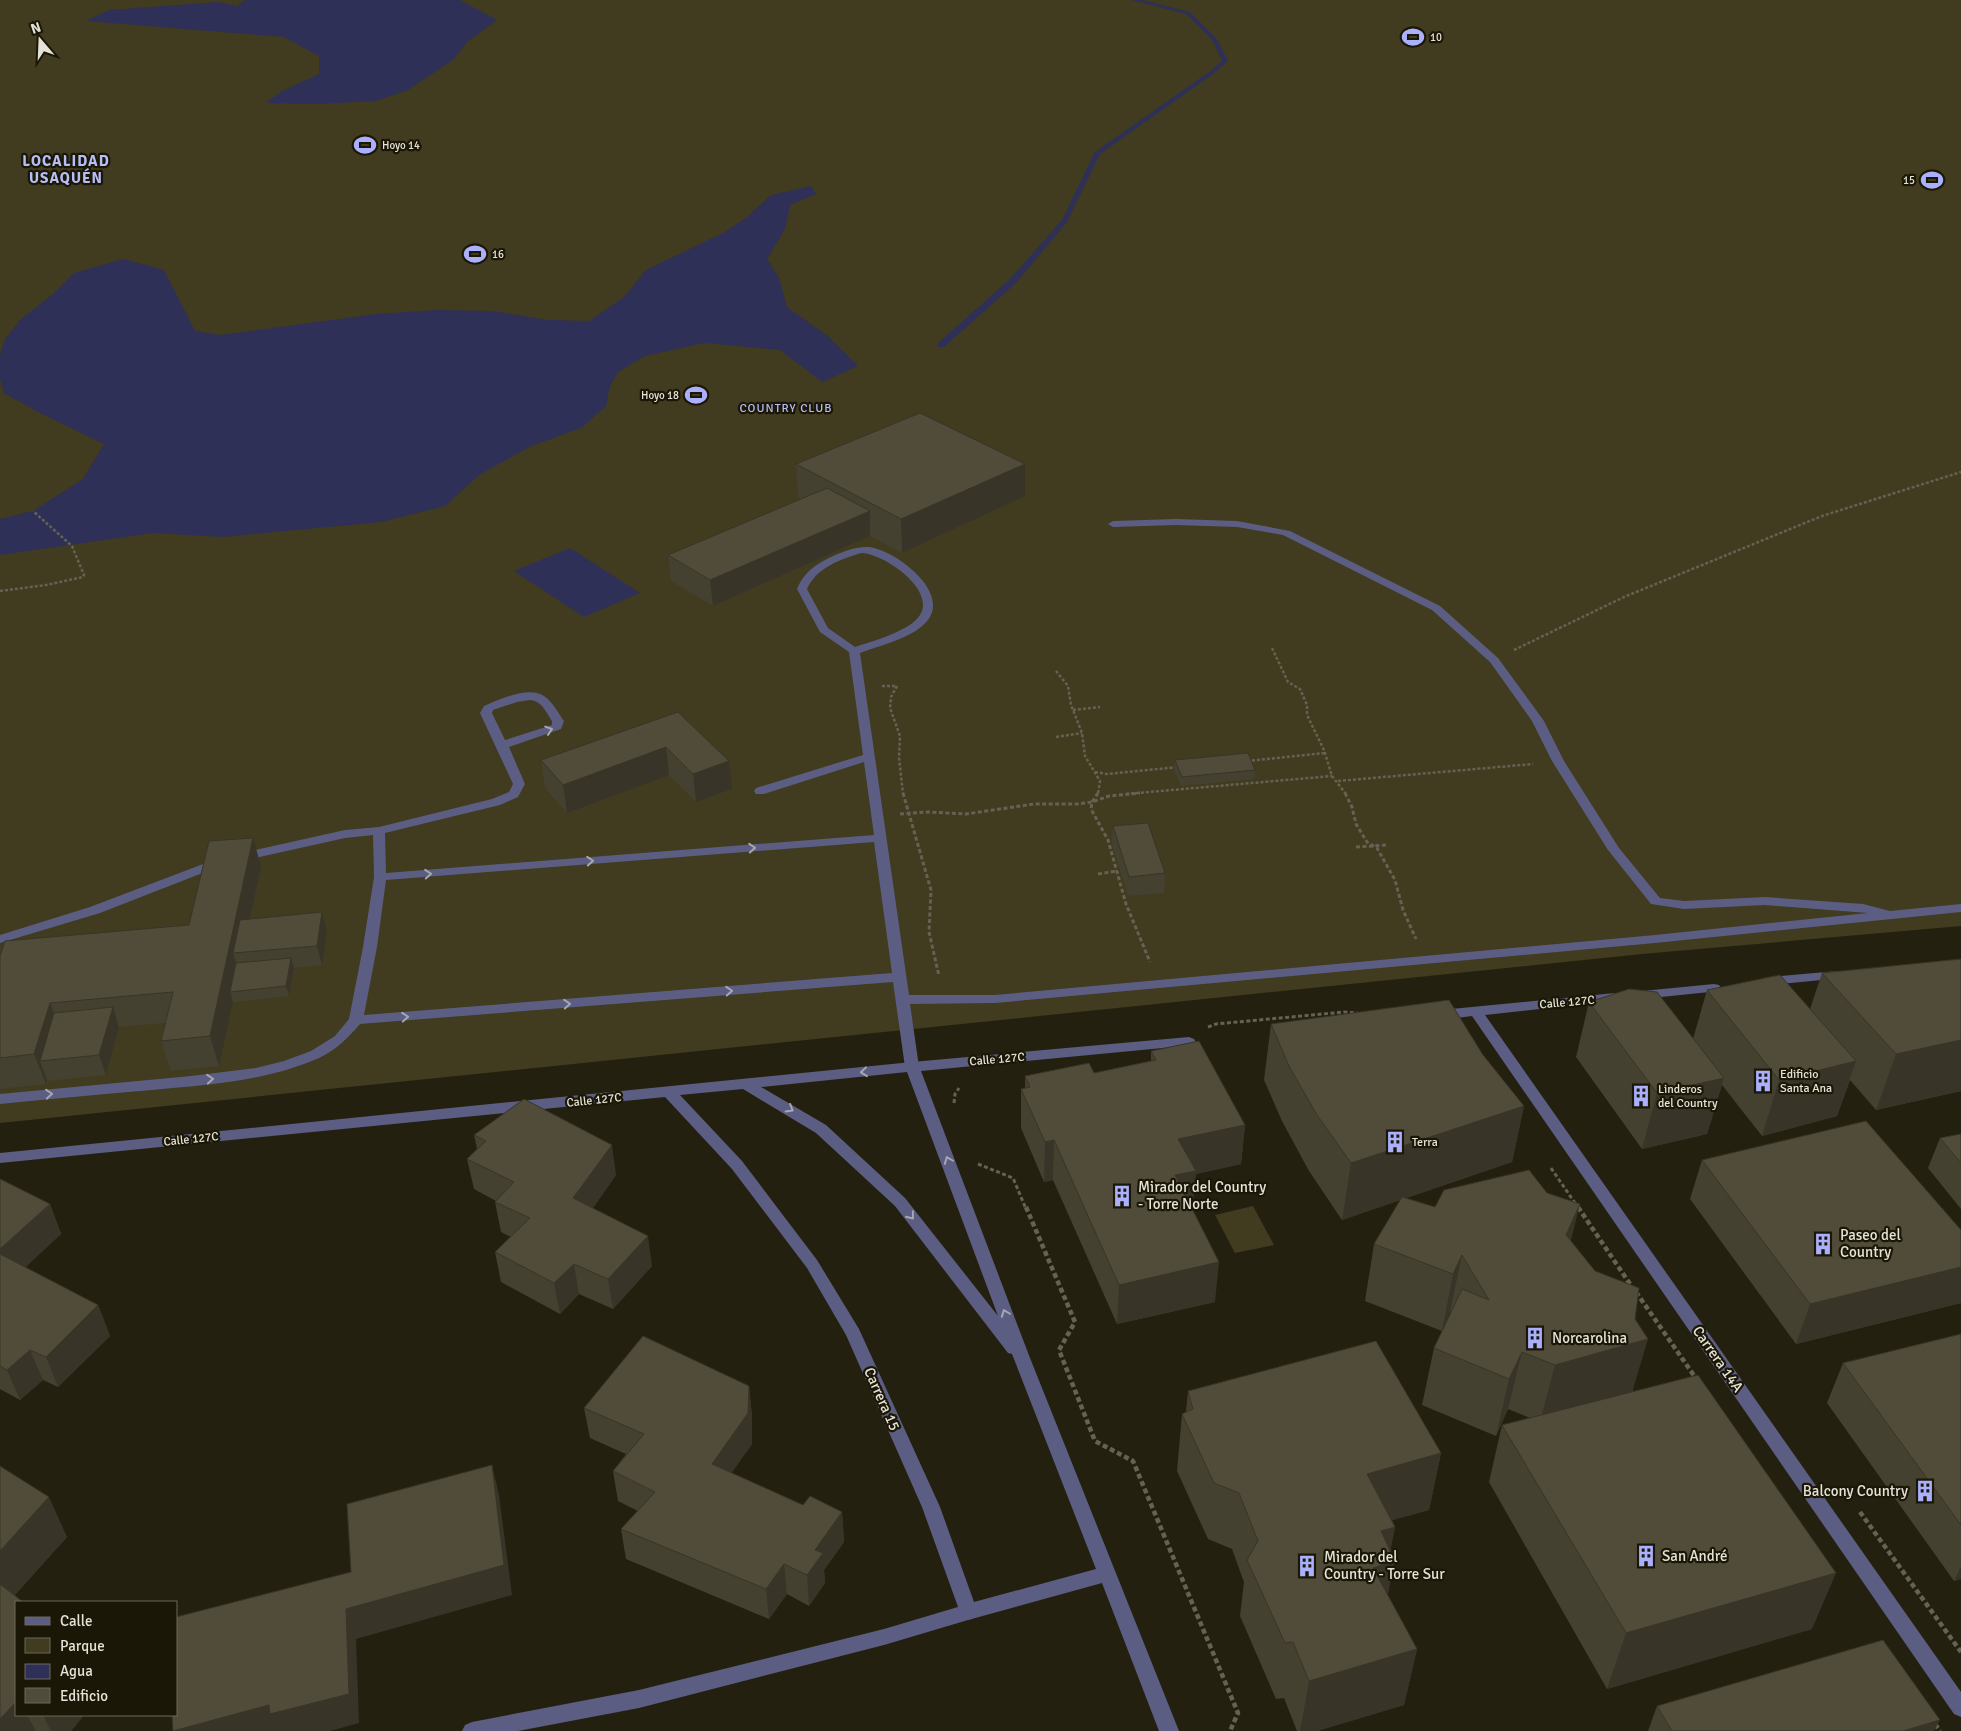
<svg xmlns="http://www.w3.org/2000/svg" width="1961" height="1731" font-family="Signika,sans-serif">
<style>
.green{fill:#413b1f}
.water{fill:#2e3057}
.lines{fill:none;stroke-linecap:round;stroke-linejoin:round}
.stream{fill:#2e3057;fill-rule:evenodd}
.path-far2{stroke:#666253;stroke-width:2.5;stroke-dasharray:3 2;stroke-linecap:butt}
.path-far1{stroke:#666253;stroke-width:3;stroke-dasharray:4 2.5;stroke-linecap:butt}
.path{stroke:#666253;stroke-width:4.5;stroke-dasharray:5 3;stroke-linecap:butt}
.lane{fill:#5b5e82;fill-rule:evenodd}
.street{fill:#5b5e82;fill-rule:evenodd}
.wall{fill:#454131}
.shaded-wall{fill:#383528}
.building{fill:#504c39;stroke:#383528}
.oneway{stroke:#a7a7b1}
.labels{text-anchor:middle;stroke-width:4.5;stroke-linejoin:round;paint-order:stroke}
.far-poi-label{font-size:11px;fill:#e5e3d8;stroke:#1b1706;text-anchor:start}
.far-quarter-label{font-size:12px;letter-spacing:1px;fill:#b7bdf5;stroke:#1b1706}
.street-label{font-size:12px;fill:#e5e3d8;stroke:#1b1706}
.poi-label{font-size:12px;fill:#e5e3d8;stroke:#1b1706;text-anchor:start}
.far-district-label{font-size:15px;font-weight:bold;letter-spacing:1px;fill:#b7bdf5;stroke:#1b1706}
.near-poi-label{font-size:15px;fill:#e5e3d8;stroke:#1b1706;text-anchor:start}
.near-street-label{font-size:15px;fill:#e5e3d8;stroke:#1b1706}
</style>
<rect width="100%" height="100%" fill="#24200f"/>
<path class="green" d="M0,0H1961V926L1642,954L0,1123Z
M1253,1206L1274,1245L1235,1253L1215,1215Z"/>
<path class="water" d="M245,0H460L497,20L468,41L453,60L408,90L376,101L318,104L266,103L282,91L319,74V56L284,37L86,21L109,10L218,2L237,6Z
M811,186L816,194L790,205L785,229L767,259L779,278L787,307L829,337L858,366L822,382L780,350L704,343L645,356L618,372L610,386L606,406L581,428L531,446L479,475L445,506L381,522L223,537L153,533L0,555V519L33,511L83,479L104,444L40,413L4,393L0,379V355L5,339L21,319L52,295L74,273L123,259L164,270L195,331L220,335L376,314L437,310L493,311L548,320L589,321L624,297L646,270L725,232L747,217L771,195Z
M570,548L640,593L584,617L514,571Z"/>
<g class="lines">
<path class="stream" d="M1132,0H1142L1190,12L1217,39L1228,61L1213,74L1100,154L1067,222L1016,283L944,347H938V343L1010,279L1062,220L1095,152L1209,72L1222,61L1213,41L1186,14Z"/>
<path class="path-far2" d="M0,591L46,585L83,577L84,575L72,546L33,511
M1272,648L1288,682L1300,689L1307,705V715L1324,750L1332,776L1346,794
M1514,650L1624,597L1822,516L1961,472
M1056,671L1068,686L1071,705L1082,733L1085,756L1100,781L1098,794
M882,686H897L891,697L890,708L900,736L899,758L903,794
M1073,710L1100,707
M1056,737L1082,733
M1247,761L1325,753
M1095,772L1107,774L1179,767
M1338,781L1533,764
M1126,794L1332,776"/>
<path class="path-far1" d="M903,793L931,890L929,932L939,976
M1098,793L1092,802L1091,809L1108,840L1126,904L1150,962
M1345,793L1352,807L1356,824L1367,842L1377,848L1395,880L1403,910L1416,939
M900,814L928,812L966,814L1034,804H1078L1092,802L1109,796L1140,793
M1356,847L1387,845
M1098,874L1117,871
M1208,1027L1216,1024L1344,1012L1358,1013
M954,1103L955,1094L959,1088
M978,1164L1013,1178L1026,1209
M1551,1168L1579,1209"/>
<path class="path" d="M1026,1207L1075,1322L1059,1350L1095,1441L1133,1461L1238,1713L1230,1731
M1578,1207L1632,1287
M1636,1292L1695,1377
M1860,1512L1961,1652
M1935,1724L1940,1731"/>
<path class="lane" d="M1176,519L1237,521L1290,531L1440,606L1498,658L1544,721L1564,761L1619,848L1660,898L1684,901L1765,897L1863,904L1890,911L1961,904V912L1655,943L995,1003L910,1004L919,1067L917,1070H907L905,1067L893,982L360,1024C348,1038 336,1050 319,1058C267,1081 208,1085 152,1090C101,1094 51,1099 0,1104V1094L191,1076L256,1068L284,1061L311,1051L335,1036L349,1019L363,947L374,877L373,835L345,838L241,861L235,857L241,853L345,830L379,827L492,799L509,792L513,784L480,713L484,706C500,699 528,686 544,696C553,702 558,713 564,721L561,729L509,747L525,784L518,797L500,805L385,833L386,873L874,835L864,762L764,794H756L754,791L756,788L863,755L849,652L820,632L797,589C803,574 814,565 829,558C841,552 856,546 869,547C895,550 950,591 928,620C914,638 881,645 860,653L909,995H995L1655,935L1868,913L1765,905L1684,909L1651,904L1608,850L1552,761L1532,721L1490,662L1432,610L1283,535L1237,527L1176,525L1113,527L1108,524L1113,521ZM861,553C883,553 936,589 920,615C910,631 873,641 855,647L828,628L807,589C816,568 841,559 861,553ZM530,700C542,701 546,712 552,721V725L505,740L492,713L493,710L517,702ZM874,842L892,973L364,1015L377,947L386,880Z
M219,858L225,862L223,865L100,913L0,943V935L90,907Z
M968,1604L974,1606L977,1612L974,1618L968,1620L884,1645L639,1708L518,1731H462L465,1725L472,1722L639,1690L884,1629Z"/>
<path class="street" d="M1837,971L1842,972L1844,975L1842,978L1769,985L1764,984L1762,981L1764,978L1769,977Z
M1714,984L1719,985L1721,988L1719,991L1642,999L1637,998L1635,995L1637,992L1642,991Z
M1615,993L1620,994L1622,997L1620,1000L1485,1015L1961,1692V1717L1954,1714L1472,1016L1441,1020L1436,1018L1434,1015L1436,1012L1441,1010Z
M1189,1037L1194,1039L1196,1042L1194,1045L921,1071L1030,1358L1179,1731H1159L1102,1583L968,1620L962,1618L922,1507L846,1335L807,1268L732,1169L665,1097L0,1163V1153L912,1062ZM907,1072L998,1316L905,1198L826,1125L761,1087ZM743,1089L816,1133L895,1206L1008,1353L1012,1354L1096,1569L974,1602L940,1507L859,1329L817,1260L742,1161L680,1095Z"/>
</g>
<path class="wall" d="M796,464H1025V496L902,553L870,536L713,606L671,581L668,555L801,499L798,497Z
M678,712L732,789L696,802L669,775L567,813L545,788L541,760Z
M1175,760L1255,770L1254,779L1181,786L1174,770Z
M1113,826L1165,873L1164,893L1128,896L1112,845Z
M261,866L250,919L327,932L322,965L294,968L289,996L233,1002L219,1066L171,1071L161,1041L165,1023L119,1027L106,1075L47,1081V1080L46,1084L0,1089V956L189,925Z
M1961,959V1091L1876,1110L1850,1080L1837,1116L1762,1136L1722,1085L1707,1134L1642,1149L1576,1057L1589,1002L1693,1039L1707,990L1810,1009L1822,973Z
M1271,1024L1483,1055L1524,1106L1512,1162L1406,1198L1435,1207L1571,1241L1595,1271L1635,1319L1633,1392L1812,1629L1607,1689L1489,1482L1502,1425L1530,1418L1508,1409L1496,1436L1422,1405L1434,1348L1451,1313L1450,1312L1442,1331L1365,1301L1374,1244L1400,1200L1342,1220L1309,1171L1282,1121L1264,1080Z
M1151,1051L1245,1125L1241,1164L1196,1174L1192,1209L1215,1302L1117,1324L1053,1180L1044,1182L1021,1128V1089L1025,1088V1076L1094,1073L1151,1061Z
M1961,1134V1209L1928,1168L1940,1138Z
M474,1135L616,1175L593,1208L652,1266L613,1309L579,1294L560,1314L501,1282L495,1252L511,1237L501,1232L495,1202L496,1201L474,1189L467,1159L477,1149Z
M1702,1160L1961,1230V1303L1796,1344L1690,1199Z
M0,1179L50,1204L61,1234L25,1267L98,1305L110,1336L58,1387L43,1380L20,1400L0,1389Z
M1961,1334V1579L1954,1581L1827,1403L1843,1363Z
M749,1386L752,1417V1444L731,1473L803,1505L842,1512L844,1542L824,1570L825,1583L809,1606L787,1594L769,1619L626,1559L621,1529L638,1511L618,1501L613,1471L626,1454L590,1438L584,1408Z
M1188,1391L1441,1453L1429,1510L1392,1520L1395,1527L1390,1552L1388,1595L1417,1649L1404,1705L1317,1731H1297L1284,1698L1276,1699L1240,1616L1244,1582L1232,1549L1208,1539L1177,1471L1182,1414L1186,1412Z
M0,1466L67,1537L14,1596L16,1715H84L71,1731H0Z
M1657,1706L1934,1731H1648Z"/>
<path class="shaded-wall" d="M1025,464V496L902,553L901,519Z
M870,511V536L713,606L710,580Z
M666,747L669,775L567,813L563,785Z
M729,761L732,789L696,802L693,774Z
M253,838L261,866L243,952L233,953L239,973L230,992L233,1002L219,1066L210,1036Z
M322,912L327,932L322,965L317,946Z
M291,958L294,968L289,996L286,986Z
M50,1003L61,1032L40,1061L47,1080L46,1084L34,1054Z
M113,1007L119,1027L106,1075L99,1055Z
M1961,1040V1091L1876,1110L1896,1054Z
M1856,1061L1837,1116L1762,1136L1779,1080Z
M1724,1078L1707,1134L1642,1149L1657,1093Z
M1524,1106L1512,1162L1342,1220L1351,1163Z
M1245,1125L1241,1164L1196,1174L1192,1210L1172,1215L1178,1139Z
M1054,1140L1053,1180L1044,1182L1045,1142Z
M612,1145L616,1175L579,1228L573,1198Z
M50,1204L61,1234L9,1283L0,1261V1249Z
M1580,1204L1566,1260V1235Z
M648,1236L652,1266L613,1309L608,1279Z
M1462,1255L1450,1312L1442,1331L1453,1274Z
M1219,1262L1215,1302L1117,1324L1119,1285Z
M574,1264L579,1294L560,1314L554,1283Z
M1961,1267V1303L1796,1344L1810,1304Z
M98,1305L110,1336L58,1387L46,1357Z
M1648,1339L1631,1396L1540,1422L1555,1365Z
M30,1350L43,1380L20,1400L7,1370Z
M1522,1352L1508,1409L1496,1436L1509,1379Z
M749,1386L752,1417V1444L716,1495L712,1464Z
M1441,1453L1429,1510L1356,1530L1367,1474Z
M492,1465L499,1495L512,1595L356,1639L359,1723L330,1731H174Z
M49,1497L67,1537L2,1609L0,1605V1551Z
M842,1512L844,1542L824,1570L825,1583L809,1606L807,1575L815,1550Z
M1395,1527L1388,1563L1395,1561L1383,1617L1362,1624L1381,1531Z
M784,1564L787,1594L769,1619L766,1589Z
M1961,1566V1579L1954,1581Z
M1836,1573L1812,1629L1607,1689L1626,1633Z
M1417,1649L1404,1705L1317,1731H1300L1309,1681Z
M16,1702V1715H27L36,1731H0V1719Z
M43,1715H84L71,1731H51Z
M1940,1720L1934,1731H1903Z"/>
<path class="building" d="M920,413L1025,464L901,519L796,464Z
M827,488L870,511L710,580L668,555Z
M678,712L729,761L693,774L666,747L563,785L541,760Z
M1248,753L1255,770L1182,777L1175,760Z
M1148,823L1165,873L1129,877L1113,826Z
M253,838L210,1036L161,1041L173,992L50,1003L34,1054L0,1058V956L5,941L189,925L209,841Z
M322,912L317,946L233,953L240,920Z
M291,958L286,986L230,992L236,963Z
M1961,959V1040L1896,1054L1822,973Z
M1780,975L1856,1061L1779,1080L1707,990Z
M1629,989L1657,992L1724,1078L1657,1093L1589,1002Z
M1449,1000L1483,1055L1524,1106L1351,1163L1317,1115L1289,1066L1271,1024Z
M113,1007L99,1055L40,1061L54,1013Z
M1199,1041L1245,1125L1178,1139L1196,1171L1175,1175L1219,1262L1119,1285L1054,1140L1045,1142L1021,1089L1030,1087L1025,1076L1089,1063L1094,1073L1156,1060L1151,1051Z
M524,1099L612,1145L573,1198L648,1236L608,1279L574,1264L554,1283L495,1252L530,1218L495,1202L514,1182L467,1159L486,1141L474,1135Z
M1866,1121L1961,1230V1267L1810,1304L1702,1160Z
M1961,1134V1163L1940,1138Z
M1529,1170L1547,1193L1580,1204L1566,1235L1595,1271L1639,1288L1635,1319L1648,1339L1555,1365L1522,1352L1509,1379L1434,1348L1462,1289L1489,1300L1462,1255L1453,1274L1374,1244L1402,1197L1435,1207L1444,1190Z
M0,1179L50,1204L0,1249Z
M0,1254L98,1305L46,1357L30,1350L7,1370L0,1366Z
M1961,1334V1525L1843,1363Z
M643,1336L749,1386L748,1413L712,1464L803,1505L810,1496L842,1512L815,1550L823,1553L807,1575L784,1564L766,1589L621,1529L655,1492L613,1471L644,1434L584,1408Z
M1376,1341L1441,1453L1367,1474L1395,1527L1381,1531L1395,1561L1373,1568L1417,1649L1309,1681L1293,1642L1285,1643L1247,1560L1258,1541L1239,1493L1214,1483L1182,1414L1193,1409L1188,1391Z
M1698,1375L1836,1573L1626,1633L1502,1425Z
M492,1465L504,1565L346,1609L349,1694L270,1714L269,1705L173,1731L172,1715H176V1617L351,1572L347,1504Z
M0,1466L49,1497L0,1551Z
M0,1584L23,1602H16V1702L0,1719Z
M1883,1640L1940,1720L1903,1731H1672L1657,1706Z"/>
<defs><path id="oneway-chevron" d="M-2-3.5L2.5 0L-2 3.5" fill="none" stroke-width="1.6" stroke-linecap="round" stroke-linejoin="round" transform="scale(1.25)"/></defs>
<g class="oneway">
<use href="#oneway-chevron" transform="translate(549 730) rotate(-18)"/>
<use href="#oneway-chevron" transform="translate(752 848) rotate(-4)"/>
<use href="#oneway-chevron" transform="translate(590 861) rotate(-4)"/>
<use href="#oneway-chevron" transform="translate(428 874) rotate(-4)"/>
<use href="#oneway-chevron" transform="translate(729 991) rotate(-4)"/>
<use href="#oneway-chevron" transform="translate(567 1004) rotate(-4)"/>
<use href="#oneway-chevron" transform="translate(405 1017) rotate(-4)"/>
<use href="#oneway-chevron" transform="translate(864 1072) rotate(174)"/>
<use href="#oneway-chevron" transform="translate(210 1079) rotate(-5)"/>
<use href="#oneway-chevron" transform="translate(49 1094) rotate(-5)"/>
<use href="#oneway-chevron" transform="translate(790 1109) rotate(31)"/>
<use href="#oneway-chevron" transform="translate(948 1160) rotate(-111)"/>
<use href="#oneway-chevron" transform="translate(911 1216) rotate(52)"/>
<use href="#oneway-chevron" transform="translate(1005 1313) rotate(-111)"/>
</g>
<defs>
<g id="stadium-bare" transform="scale(1.725)"><path d="M0-5a6.5 5 0 1 0 0 10a6.5 5 0 1 0 0-10ZM-3.5-1.8h7v3.6h-7Z" fill="#aab0fc" stroke="#1b1706" stroke-width="2.5" paint-order="stroke"/></g>
<g id="building-bare" transform="scale(1.725)"><path d="M-4-6H4V6H1V3H-1V6H-4ZM-2.5-4.3h1.7v1.8h-1.7ZM.8-4.3h1.7v1.8H.8ZM-2.5-1h1.7V.8h-1.7ZM.8-1h1.7V.8H.8Z" fill="#aab0fc" stroke="#1b1706" stroke-width="2.5" paint-order="stroke"/></g>
</defs>
<g fill-rule="evenodd">
<use href="#stadium-bare" x="1413" y="37"/>
<use href="#stadium-bare" x="365" y="145"/>
<use href="#stadium-bare" x="1932" y="180"/>
<use href="#stadium-bare" x="475" y="254"/>
<use href="#stadium-bare" x="696" y="395"/>
<use href="#building-bare" x="1763" y="1081"/>
<use href="#building-bare" x="1641" y="1096"/>
<use href="#building-bare" x="1395" y="1142"/>
<use href="#building-bare" x="1122" y="1196"/>
<use href="#building-bare" x="1823" y="1244"/>
<use href="#building-bare" x="1535" y="1338"/>
<use href="#building-bare" x="1925" y="1491"/>
<use href="#building-bare" x="1646" y="1556"/>
<use href="#building-bare" x="1307" y="1566"/>
</g>
<g class="labels">
<g class="far-poi-label">
<text x="1430" y="41">10</text>
<text x="382" y="149">Hoyo 14</text>
<text x="1915" y="184" text-anchor="end">15</text>
<text x="492" y="258">16</text>
<text x="679" y="399" text-anchor="end">Hoyo 18</text>
</g>
<g class="far-quarter-label">
<text x="786" y="412">COUNTRY CLUB</text>
</g>
<g class="street-label">
<text transform="translate(1567 1002) rotate(-5)" y="4">Calle 127C</text>
<text transform="translate(997 1059) rotate(-5)" y="4">Calle 127C</text>
<text transform="translate(594 1100) rotate(-6)" y="4">Calle 127C</text>
<text transform="translate(191 1139) rotate(-6)" y="4">Calle 127C</text>
</g>
<g class="poi-label">
<text x="1780" y="1078">Edificio<tspan x="1780" dy="14">Santa Ana</tspan></text>
<text x="1658" y="1093">Linderos<tspan x="1658" dy="14">del Country</tspan></text>
<text x="1412" y="1146">Terra</text>
</g>
<g class="far-district-label">
<text x="66" y="166">LOCALIDAD<tspan x="66" dy="17">USAQUÉN</tspan></text>
</g>
<g class="near-poi-label">
<text x="1138" y="1192">Mirador del Country<tspan x="1138" dy="17">- Torre Norte</tspan></text>
<text x="1840" y="1240">Paseo del<tspan x="1840" dy="17">Country</tspan></text>
<text x="1552" y="1343">Norcarolina</text>
<text x="1908" y="1496" text-anchor="end">Balcony Country</text>
<text x="1662" y="1561">San André</text>
<text x="1324" y="1562">Mirador del<tspan x="1324" dy="17">Country - Torre Sur</tspan></text>
</g>
<g class="near-street-label">
<text transform="translate(1718 1359) rotate(55)" y="5">Carrera 14A</text>
<text transform="translate(882 1399) rotate(66)" y="5">Carrera 15</text>
</g>
</g>
<rect x="15" y="1601" width="162" height="115" fill="#1b1706" stroke="#6c695a"/>
<rect x="25" y="1617" width="25" height="8" fill="#5b5e82" stroke="#6c695a"/>
<text x="60" y="1626" font-size="15" fill="#e5e3d8">Calle</text>
<rect x="25" y="1638" width="25" height="15" fill="#413b1f" stroke="#6c695a"/>
<text x="60" y="1651" font-size="15" fill="#e5e3d8">Parque</text>
<rect x="25" y="1664" width="25" height="15" fill="#2e3057" stroke="#6c695a"/>
<text x="60" y="1676" font-size="15" fill="#e5e3d8">Agua</text>
<rect x="25" y="1688" width="25" height="15" fill="#504c39" stroke="#6c695a"/>
<text x="60" y="1701" font-size="15" fill="#e5e3d8">Edificio</text>
<g transform="translate(40 40) rotate(341)" stroke="#1b1706" stroke-width="4" paint-order="stroke">
<path d="M0-4L9 19L0 12L-9 19Z" fill="#e5e3d8"/>
<text y="-8" font-size="14" font-weight="bold" text-anchor="middle" fill="#e5e3d8">N</text>
</g>
</svg>
